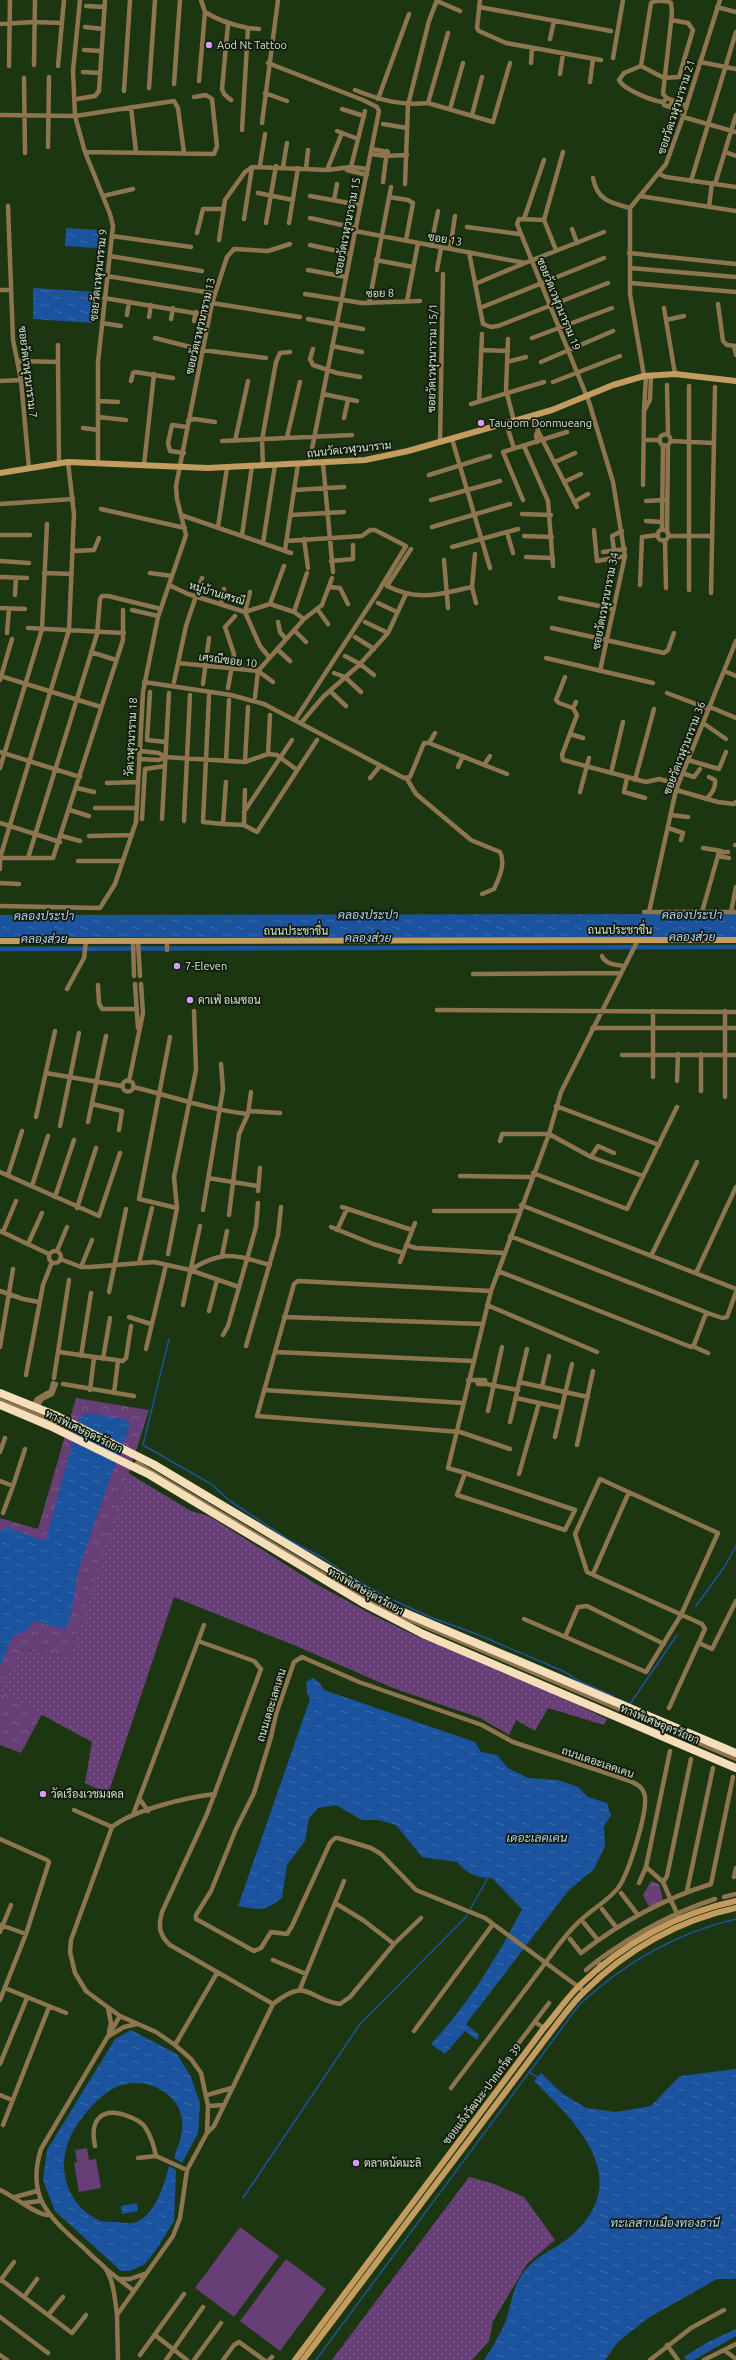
<svg xmlns="http://www.w3.org/2000/svg" width="736" height="2360" font-family="Ubuntu,Sarabun,sans-serif">
<style>
.grass{fill:url(#grass-dots)}
.park{fill:url(#park-crowns)}
.garden{fill:#683e77}
.water{fill:url(#water-ripples)}
.lines{fill:none;stroke-linecap:round;stroke-linejoin:round}
.stream{stroke:#1b539e;stroke-width:1.5}
.canal{stroke:#1b539e;stroke-width:4.5}
.street{stroke:#8d754f;stroke-width:4.5}
.secondary{stroke:#c49c5f;stroke-width:6}
.highway{stroke:#f6deba;stroke-width:8}
.highway-bridge{stroke:#f6deba;stroke-width:8}
.poi-dot{fill:#dc99f4;stroke:#0f1a0a;stroke-width:1.5}
.labels{text-anchor:middle;stroke-width:3.5;stroke-linejoin:round;paint-order:stroke}
.poi-label{font-size:11px;fill:#d3e3cd;stroke:#0f1a0a;text-anchor:start}
.street-label{font-size:11px;fill:#d3e3cd;stroke:#0f1a0a}
.water-label{font-size:12px;font-style:italic;fill:#b3d0f9;stroke:#0f1a0a}
</style>
<defs>
<pattern id="grass-dots" width="8" height="8" patternUnits="userSpaceOnUse"><rect width="8" height="8" fill="#683e77"/><path d="M2 2h.1M6 6h.1" fill="none" stroke="#7d5a89" stroke-width="1.8" stroke-linecap="round"/></pattern>
<pattern id="park-crowns" width="20" height="18" patternUnits="userSpaceOnUse"><rect width="20" height="18" fill="#683e77"/><path d="M2 6a3 3 0 1 1 6 0M12 15a3 3 0 1 1 6 0" fill="none" stroke="#7d5a89"/></pattern>
<pattern id="water-ripples" width="26" height="14" patternUnits="userSpaceOnUse"><rect width="26" height="14" fill="#1b539e"/><path d="M2 4q2-2 4 0t4 0M15 11q2-2 4 0t4 0" fill="none" stroke="#3b6caa"/></pattern>
</defs>
<rect width="100%" height="100%" fill="#1c3611"/>
<path class="grass" d="M128,1473L191,1511L209,1516L316,1584L371,1614L414,1635L534,1684L607,1719L604,1725L548,1708L535,1731L516,1720L509,1735L480,1718L393,1688L296,1646L174,1597L108,1794L85,1783L92,1742L0,1692V1685L20,1649L70,1657Z
M469,2177L492,2183L524,2197L555,2240L527,2264L493,2321L489,2341L472,2360H332Z"/>
<path class="park" d="M76,1398L149,1410L70,1657L21,1649L0,1685V1518L38,1529Z
M0,1692L42,1714L21,1753L0,1745Z
M651,1881L659,1884L663,1900L649,1907L643,1895Z"/>
<path class="garden" d="M0,1717L7,1719L3,1730L0,1729Z
M87,2148L89,2160L96,2159L101,2188L79,2192L74,2163L77,2162L75,2150Z
M240,2227L279,2256L234,2317L195,2288Z
M286,2259L326,2289L280,2351L240,2321Z"/>
<path class="water" d="M66,228L99,230L98,248L65,246Z
M33,288L95,292L93,323L33,319Z
M736,914V937H0V915Z
M87,1413L124,1419L128,1421L130,1425C112,1473 95,1521 79,1569C75,1580 73,1626 64,1629L34,1621L26,1631L13,1636L0,1666V1531L7,1527L41,1540L46,1539L79,1418Z
M313,1678L319,1682L324,1690L475,1742L481,1752L497,1755L508,1768L528,1778L558,1780L578,1787L588,1797L607,1803L611,1815L604,1826L605,1846L594,1869L568,1891L466,2024L479,2035L477,2040L465,2031L445,2054L431,2044C470,2002 496,1959 522,1909L492,1878C477,1878 467,1874 457,1862L422,1857L396,1825L379,1820H362L336,1805L318,1808L309,1818L305,1841L287,1865L282,1898C264,1912 259,1910 238,1906L310,1699L307,1693L306,1682Z
M131,2030L177,2054L191,2077L200,2103L198,2133L182,2163L174,2158C177,2149 181,2139 182,2129C186,2096 148,2075 119,2086C99,2093 77,2121 69,2140C56,2171 69,2206 98,2220C103,2222 111,2222 116,2222C126,2223 134,2225 142,2219C158,2207 164,2184 169,2166L176,2170L174,2221L156,2250L145,2264L130,2271H121L55,2211L43,2180L47,2150L115,2039Z
M736,2069V2279H717L648,2318L618,2342L605,2360H484C492,2348 500,2335 506,2320C512,2302 513,2284 527,2268C539,2254 558,2248 571,2236C635,2180 578,2124 534,2081L541,2073L563,2094L586,2108L616,2112L651,2106L680,2076Z
M137,2203L138,2211L122,2214L121,2206Z
M736,2329V2336L694,2360H687L684,2357L708,2342Z"/>
<g class="lines">
<path class="stream" d="M169,1339L143,1445L211,1484L230,1501L289,1540L323,1558L349,1576L382,1595L430,1617L479,1635L565,1672L579,1681L613,1696
M696,1606L725,1566L736,1546
M616,1698L630,1704L677,1635
M529,2072L537,2077
M243,2198L360,2024L465,1918L488,1878
M316,2360L579,2005C624,1963 676,1933 736,1919"/>
<path class="canal" d="M0,949L736,947"/>
<path class="street" d="M80,0L73,71L75,116L85,152L110,214L113,226L98,362V462
M201,0L205,12C219,21 233,25 248,28L242,130
M480,0L477,28L479,31L506,43L601,60
M437,1L460,11
M86,6L104,7
M479,7L611,31
M717,7L736,12
M0,24L34,22L62,23
M228,24L222,89L224,94L231,100
M85,27L103,29
M248,28L259,29
M550,39L554,21
M84,50L101,51
M613,58L623,0
M700,62L736,69
M268,63L363,100L377,107L379,111L309,464
M531,63L532,48
M34,65L35,0
M9,66L10,0
M58,66L64,0
M641,66L651,3C655,0 666,0 671,3L672,13L663,94L667,98
M83,72L100,73
M560,74L563,54
M24,78L25,153
M199,81L205,12
M590,82L593,59
M174,84L180,0
M149,88L155,0
M355,90C380,100 401,106 428,103L448,33
M124,91L130,0
M265,93L287,101
M77,99L95,96L99,91L105,0
M378,99L409,14
M672,101L670,107L664,105L663,102L667,98L687,106
M663,102C653,101 624,90 619,80L624,73L641,66L664,78L679,77L693,30L688,23L671,20
M428,103L493,122L510,63
M131,107L136,152
M670,107L684,114
M342,109L364,116
M450,109L463,63
M0,115L75,116L174,101L178,108L184,153
M472,115L482,77
M683,117L736,132
M262,123L278,0
M383,124L407,128
M337,131L358,139
M48,147L49,77
M372,149L388,152
M85,152L214,154L217,146L212,99L206,95L194,97
M725,152L736,156
M371,154L385,156L407,155
M260,165L265,134
M283,167L287,143
M306,169L308,150
M327,170L342,133
M347,170L367,175
M350,171L365,111
M659,174L666,177L736,187
M593,178C597,200 610,203 630,208
M691,181L736,32
M383,182L387,151
M405,184L408,105L429,21L437,0
M715,184L736,115
M258,193L293,200
M103,196L133,189
M310,196L360,205
M640,196L736,211
M389,197L408,200L413,203L406,240
M334,200L337,184
M8,206L13,340L21,380L29,468
M709,207L712,183
M310,218L356,228
M244,219L252,167
M524,219L544,160
M544,220L519,219L517,224L589,402L613,482L625,556L600,671
M266,223L276,166
M289,223L298,168
M467,227L519,234
M572,229L577,243
M355,231L525,263L604,232
M197,233L203,209H222
M112,236L191,247
M219,240L225,200L245,172L252,167L327,170L351,167L368,169
M310,245L351,254
M431,246L438,211
M450,249L455,216
M556,250L544,220L563,152
M469,252L483,324L491,327L498,326L608,283
M629,253L736,264
M110,256L202,271
M376,260L413,267
M630,268L736,277
M308,270L346,277
M437,270L441,248
M107,276L211,293
M630,283L736,292
M475,284L525,263
M0,290H11
M305,294L362,303L420,301
M104,298L206,315
M407,301L418,243
M212,303L300,317
M369,303L391,187
M718,304L723,341L727,345L736,346
M480,308L604,258
M664,308L675,374
M127,315L129,302
M149,317L151,305
M171,319L173,308
M308,319L363,329
M666,320L684,316
M194,321L196,312
M102,323L121,326
M155,338L202,350L266,358
M532,338L612,308
M508,339L506,390L514,421
M58,345V362
M332,346L362,352
M734,346L736,355
M313,349L310,359L313,365L337,373L360,377
M481,350L508,351
M18,361L58,362L59,463
M507,362L526,357
M541,362L613,331
M644,376L630,294V208L666,164L683,117L720,0
M646,376L644,411L650,400L651,375
M0,381L21,380
M131,381L133,373L135,372L173,378
M553,382L620,356
M667,385L668,435
M323,394L357,401
M98,401L118,402
M479,402L482,334
M471,404L544,382
M534,415L538,431L577,507
M98,417L126,420
M344,418L348,400
M188,421L194,419L215,422
M506,423L514,448
M83,428L98,430
M659.5 440a5.5 5.5 0 1 1 11 0a5.5 5.5 0 1 1-11 0Z
M287,437L300,382
M452,439L490,568
M644,440H660
M222,441L352,435
M235,441L248,381
M671,441L714,443
M440,442L443,274
M537,442L536,435L538,431
M524,446L548,501L553,566
M184,453L170,451L168,443L172,425L187,427
M555,462L575,453
M323,463L333,572
M144,465L154,374
M263,466L262,440L276,362L280,353L290,352
M429,475L490,456
M564,482L581,474
M643,485L644,411
M295,490L344,487
M431,500L500,481
M523,500L503,452L567,432
M646,501L664,500
M574,502L588,494
M0,504L73,499
M101,509L185,528
M522,514L551,515
M181,515L291,553
M291,515L344,512
M646,521L662,522
M218,527L227,468
M432,527L510,504
M657.5 535a5.5 5.5 0 1 1 11 0a5.5 5.5 0 1 1-11 0Z
M594,530L597,561L625,556
M662,530L663,445
M507,532L513,553
M667,532L668,445
M0,535H30
M242,535L252,466
M524,536L552,537
M668,536H712
M304,539L308,568
M665,540L666,588
M286,541L362,536L370,530H375L406,546L378,592L295,720
M263,543L275,465
M452,547L518,529
M411,549L387,586C419,602 439,594 472,587
M285,550L298,464
M614,550L612,536L622,531
M73,551L94,550L99,538
M603,552L625,549
M475,554L472,587L476,603
M526,557L553,558
M444,560L448,608
M0,561L29,563
M331,561L353,559V545
M44,573L72,574
M150,573L172,576
M0,577L27,578
M169,585L188,594L245,612L270,604L294,612L304,619
M640,585L642,537L658,535
M329,587L340,588L348,604
M689,590V386
M250,592L245,612L260,646L269,657
M711,593L715,387
M15,595L16,578
M560,598L614,609
M378,603L397,612
M221,604L224,589
M270,604L284,566
M0,608L25,609
M132,610L158,616
M318,610L328,624
M294,612L307,573
M278,622L280,632L286,639
M365,622L388,633
M28,628L124,633
M552,628L664,653L668,650L674,633
M294,630L306,642
M7,633L9,609
M355,637L374,649
M277,649L290,661
M91,652L116,660
M345,656L360,664L374,675
M546,658L653,683
M178,663L258,671L273,682
M724,671L736,676
M334,673L345,677L361,692
M0,676L101,707
M565,677L556,700L559,703L573,708
M0,680L12,639
M144,682L231,695L264,704L404,778L410,777L424,743H429L507,774
M174,682L186,626L202,578
M203,684L209,638
M228,688L234,654L225,627L235,616
M330,691L346,706
M150,692L147,740L166,742
M667,693L709,709
M209,696L203,822L223,824L226,782
M255,697L258,671L304,619L322,605L332,578
M576,702L573,708L577,715L562,755L563,760L646,782L659,779L678,784
M710,707L736,718
M301,723L323,697L359,665L388,633L406,594
M703,723L726,739
M570,734L583,738
M429,743L435,733
M0,752L80,777
M268,754L270,715
M165,757L245,762L268,754L277,755L297,770
M139,759L159,760L165,757L159,753L140,751
M688,760L719,769L726,752
M226,761L229,700
M245,762L248,707
M484,765L490,756
M458,767L463,756
M0,768L42,629L47,524
M611,773L623,722
M682,773L694,777L700,769
M370,778L380,766
M627,778L624,792L645,798
M407,779L416,794L471,840L500,852C506,864 499,878 494,889L482,894
M635,780L654,709
M107,783L138,782
M77,788L94,792
M676,790L718,802L734,804L736,802
M580,792L589,758
M706,799C712,794 716,788 715,780L709,777
M95,808H137
M70,810L89,816
M244,812L292,740
M671,815L688,817
M142,819L145,769L165,766
M162,819L169,693
M184,821L190,695
M0,823L60,842
M223,824L244,825L257,832L317,740
M244,825L245,790
M668,828L683,833L681,840
M62,836L80,841
M89,836L132,835
M735,845H736
M703,848L721,851
M718,856L729,858
M0,858H53L123,640V610
M28,858L97,634L100,599L102,596H108L161,609
M78,861H123
M0,869V858L69,630L74,514L68,462
M0,883L19,884
M0,906L100,908L115,884L136,822L143,692L158,617L186,535L177,499L176,486L212,303L227,257L234,249L268,251L290,244
M644,912H736
M649,912L676,790L736,641
M702,912L719,852H728
M731,912L736,887
M133,941L134,976
M138,941L140,976
M167,941V950
M602,956C605,964 616,965 624,966
M473,974L620,973
M135,984L138,1028
M98,985L99,1003L102,1009H135
M67,989L84,958L86,941
M437,1010L736,1012
M653,1011V1077
M725,1011V1097
M592,1028H736
M170,1037L139,1199L177,1208
M622,1055H736
M46,1073L122,1086
M122.5 1086a5.5 5.5 0 1 1 11 0a5.5 5.5 0 1 1-11 0Z
M129,1081L143,1013L141,984
M677,1081L678,1054
M133,1087C172,1096 209,1110 248,1114
M701,1091V1054
M92,1104L122,1111L119,1130
M556,1106L659,1145
M249,1111L280,1113
M36,1117L55,1031
M88,1122L106,1036
M60,1126L79,1033
M500,1141L502,1134H549L591,1157L643,1176
M591,1157L598,1146L614,1153
M0,1172L99,1216L120,1153
M533,1173L627,1209L677,1107
M8,1175L22,1131
M460,1176L531,1177
M208,1178L258,1186
M32,1186L48,1136
M258,1191L260,1168
M55,1197L74,1140
M521,1205L736,1289
M342,1207L412,1230
M77,1208L96,1148
M203,1210L223,1089L221,1064
M434,1211H519
M229,1215L239,1134L248,1114L251,1092
M331,1227L373,1244L403,1253
M337,1230L347,1209
M0,1231L49,1254
M3,1232L16,1201
M510,1236L708,1313
M28,1244L42,1213
M406,1245L416,1248L504,1253
M57,1251L67,1227
M49 1257a6 6 0 1 1 12 0a6 6 0 1 1-12 0Z
M168,1254L177,1208L174,1177L196,1070L194,1011
M222,1256L227,1231
M651,1256L697,1162
M60,1259L81,1267H90L154,1262L190,1270L239,1287
M400,1262L415,1223
M139,1263L152,1208
M81,1267L92,1240
M190,1270C224,1249 234,1255 270,1265
M498,1271L691,1347L694,1345L705,1316L708,1313L722,1318L727,1317L736,1292
M696,1273L736,1187
M0,1291L23,1299L39,1302
M491,1291L298,1281L294,1284L257,1416L460,1432L510,1449
M109,1292L126,1209
M183,1305L200,1226
M487,1305L597,1352
M209,1311L217,1280
M129,1317L151,1324
M284,1317L482,1324
M223,1335L228,1326L256,1227L258,1203
M246,1346L278,1235L281,1207
M692,1346L708,1353
M0,1347L13,1269
M146,1349L166,1265
M59,1352L123,1361L126,1358L131,1326
M275,1352L472,1361
M81,1356L91,1293
M103,1359L110,1318
M26,1375L43,1285L52,1262
M54,1378L69,1280
M468,1380H485L486,1384
M477,1381L478,1384H486L518,1390
M519,1382L588,1397
M63,1384L134,1396
M542,1387L549,1356
M90,1390L94,1358
M264,1390L463,1403
M114,1393L118,1361
M516,1398L562,1408
M0,1400L67,1427
M32,1407L37,1399L51,1391L53,1383
M36,1408L42,1399L52,1394L56,1384
M488,1411L502,1347
M510,1422L527,1349
M555,1437L572,1364
M577,1445L593,1371
M0,1452L5,1438
M137,1463L375,1605L736,1759
M465,1473L457,1495L565,1530L575,1510L465,1473L448,1468L491,1291L549,1134L561,1092L638,940
M519,1474L539,1403
M0,1481L13,1486L25,1449
M3,1513L13,1486
M593,1574L629,1492
M524,1619L646,1672L681,1615L718,1533L600,1479L575,1534L587,1572L702,1624L705,1629L669,1708
M565,1637L578,1607L587,1606L664,1644
M198,1641L254,1661L261,1669L207,1814L162,1912C158,1926 159,1935 170,1945L273,2004C308,1976 307,1999 340,2004L350,1997L394,1944L421,1918
M699,1643L712,1649L736,1601
M139,1798L148,1811
M74,1810L112,1827
M133,1815L204,1625
M0,1839L47,1860L49,1862L26,1934L0,2000
M646,1867L663,1882L678,1916
M734,1877L736,1868
M663,1882L667,1876L691,1759
M639,1883L646,1867L670,1751
M687,1891L713,1768
M621,1893L638,1915
M724,1897L736,1894
M335,1903L363,1920L394,1944
M602,1909L616,1927
M584,1923L598,1940
M1,1925L26,1934
M0,1932L11,1905
M570,1939L581,1953C621,1922 663,1899 711,1884L733,1777
M273,1960L306,1974
M602,1967L597,1961C634,1934 672,1913 715,1899
M586,1970L597,1961
M5,1988L66,2013
M300,1989L344,1881
M108,2008L111,2023L109,2032
M535,2022L544,2028
M414,2031L493,1924
M109,2036L124,2027L137,2024
M518,2044L549,2003
M175,2045L217,1973
M0,2064L27,1998
M451,2088L546,1962C557,1947 567,1932 581,1920C592,1909 608,1901 618,1888C628,1875 650,1807 644,1793C642,1786 636,1784 630,1781L513,1742L482,1725L359,1682L302,1657L294,1662L276,1714L271,1737L254,1793L236,1829L211,1891L196,1915V1919L254,1951L261,1948L271,1932L287,1934L292,1926L330,1843L335,1838H338L371,1848L381,1854L416,1890L485,1918L584,1991
M0,2095L12,2100
M207,2095L232,2088
M208,2106L224,2105
M3,2125L49,2007
M207,2133L214,2126L273,2004
M95,2146C89,2118 103,2106 130,2117C135,2119 142,2122 145,2127C151,2136 154,2146 156,2156
M138,2158L156,2156L187,2170
M0,2190C14,2196 36,2215 48,2215
M15,2197L37,2191
M24,2203L40,2201
M106,2269L134,2291
M0,2279L72,2333L86,2315
M120,2279H130L147,2273
M0,2281L14,2262
M24,2297L37,2279
M48,2315L63,2297
M117,2315C115,2300 114,2281 105,2268C100,2262 92,2257 87,2251C52,2219 25,2200 41,2149L120,2016
M0,2317L48,2353
M155,2335L187,2360
M667,2345L678,2360
M724,2350L736,2359
M0,2355L7,2360
M140,2355L184,2294
M118,2360L117,2315L173,2236L180,2218L187,2170L207,2133L208,2106L201,2073L191,2059L175,2045L156,2032L120,2016L102,2003L86,1991L75,1973L70,1952L71,1940L112,1827C133,1810 188,1797 215,1794
M166,2360L203,2307
M194,2360L221,2323
M223,2360L234,2345L239,2342L264,2360
M269,2360L272,2357
M650,2360L691,2328L724,2310
M704,2360L736,2344"/>
<path class="secondary" d="M0,473L68,462L208,468L365,460L408,451L552,410L613,385L644,376L675,374L736,381
M0,941L736,940
M295,2360L544,2028C556,2014 566,1999 579,1986C622,1944 678,1913 736,1901
M303,2360L550,2033C561,2019 572,2003 585,1991C626,1950 679,1920 736,1908"/>
<path class="highway" d="M0,1405L50,1426L150,1475L365,1604L423,1634L736,1768"/>
<path class="highway-bridge" d="M0,1393L57,1416L153,1464L396,1609L736,1753"/>
</g>
<g class="poi-dot">
<circle cx="209" cy="45" r="4"/>
<circle cx="481" cy="423" r="4"/>
<circle cx="177" cy="966" r="4"/>
<circle cx="190" cy="1000" r="4"/>
<circle cx="43" cy="1794" r="4"/>
<circle cx="356" cy="2163" r="4"/>
</g>
<g class="labels">
<g class="poi-label">
<text x="217" y="49">Aod Nt Tattoo</text>
<text x="489" y="427">Taugom Donmueang</text>
<text x="185" y="970">7-Eleven</text>
<text x="198" y="1004">คาเฟ่ อเมซอน</text>
<text x="51" y="1798">วัดเรืองเวชมงคล</text>
<text x="364" y="2167">ตลาดนัดมะลิ</text>
</g>
<g class="street-label">
<text transform="translate(676 107) rotate(-72)" y="4">ซอยวัดเวฬุวนาราม 21</text>
<text transform="translate(347 226) rotate(-79)" y="4">ซอยวัดเวฬุวนาราม 15</text>
<text transform="translate(445 239) rotate(10)" y="4">ซอย 13</text>
<text transform="translate(98 275) rotate(-84)" y="4">ซอยวัดเวฬุวนาราม 9</text>
<text transform="translate(380 293) rotate(-2)" y="4">ซอย 8</text>
<text transform="translate(559 304) rotate(68)" y="4">ซอยวัดเวฬุวนาราม 19</text>
<text transform="translate(200 326) rotate(-77)" y="4">ซอยวัดเวฬุวนาราม 13</text>
<text transform="translate(432 358) rotate(-89)" y="4">ซอยวัดเวฬุวนาราม 15/1</text>
<text transform="translate(28 372) rotate(83)" y="4">ซอยวัดเวฬุวนาราม 7</text>
<text transform="translate(349 449) rotate(-6)" y="4">ถนนวัดเวฬุวนาราม</text>
<text transform="translate(217 593) rotate(17)" y="4">หมู่บ้านเศรณี</text>
<text transform="translate(605 601) rotate(-79)" y="4">ซอยวัดเวฬุวนาราม 34</text>
<text transform="translate(228 660) rotate(7)" y="4">เศรณีซอย 10</text>
<text transform="translate(131 737) rotate(-87)" y="4">วัดเวฬุวนาราม 18</text>
<text transform="translate(684 748) rotate(-69)" y="4">ซอยวัดเวฬุวนาราม 36</text>
<text x="620" y="934">ถนนประชาชื่น</text>
<text x="296" y="935">ถนนประชาชื่น</text>
<text transform="translate(84 1431) rotate(26)" y="4">ทางพิเศษอุดรรัถยา</text>
<text transform="translate(366 1591) rotate(29)" y="4">ทางพิเศษอุดรรัถยา</text>
<text transform="translate(271 1705) rotate(-73)" y="4">ถนนเดอะเลคเคน</text>
<text transform="translate(660 1724) rotate(23)" y="4">ทางพิเศษอุดรรัถยา</text>
<text transform="translate(598 1762) rotate(19)" y="4">ถนนเดอะเลคเคน</text>
<text transform="translate(482 2094) rotate(-53)" y="4">ซอยแจ้งวัฒนะ-ปากเกร็ด 39</text>
</g>
<g class="water-label">
<text x="368" y="919">คลองประปา</text>
<text x="692" y="919">คลองประปา</text>
<text x="44" y="920">คลองประปา</text>
<text x="692" y="941">คลองส่วย</text>
<text x="368" y="942">คลองส่วย</text>
<text x="44" y="943">คลองส่วย</text>
<text x="537" y="1842">เดอะเลคเคน</text>
<text x="665" y="2227">ทะเลสาบเมืองทองธานี</text>
</g>
</g>
</svg>
